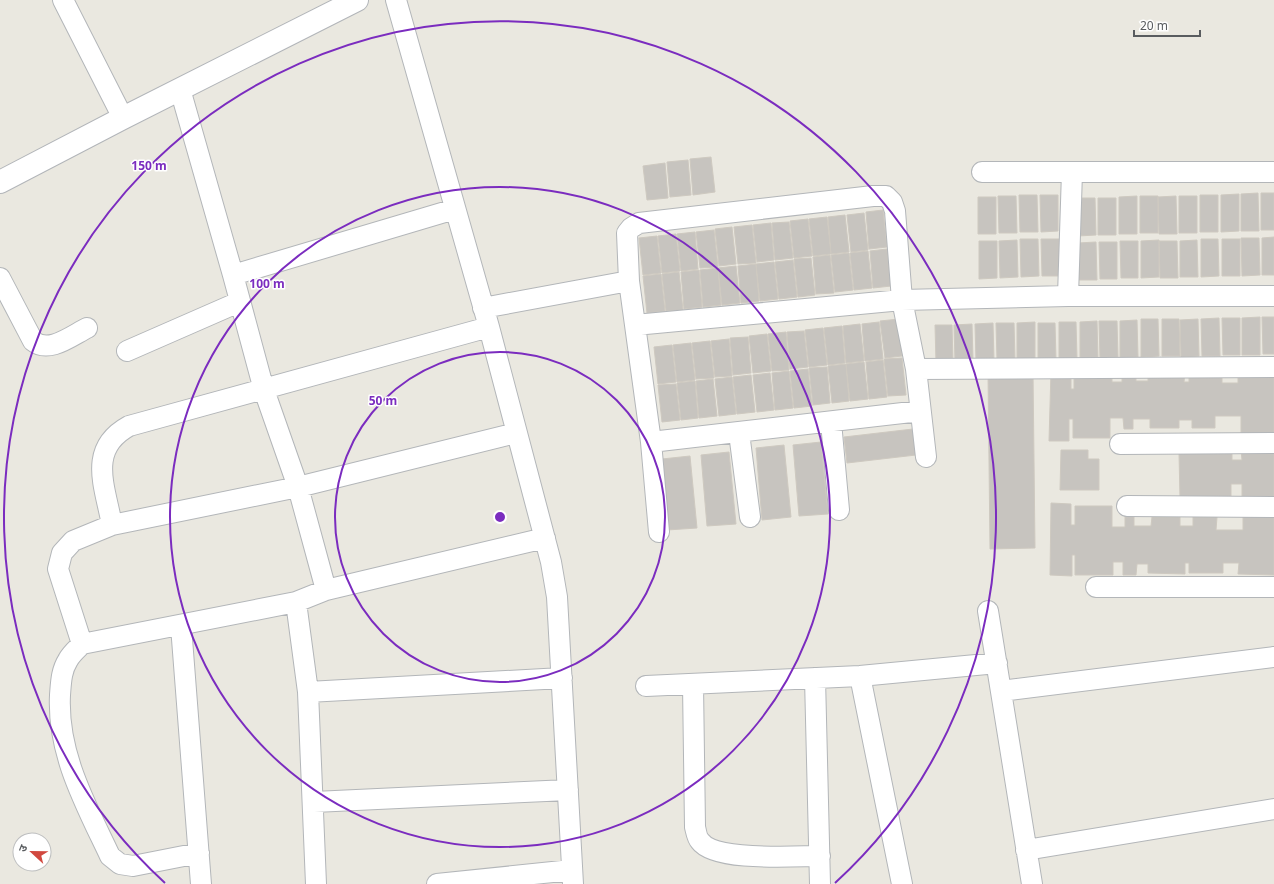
<svg xmlns="http://www.w3.org/2000/svg" width="1274" height="884" font-family="'Noto Sans','Noto Sans Devanagari',sans-serif">
<style>
.building{fill:#c7c4bf;stroke:#cec9c0}
.lines{fill:none;stroke-linecap:round;stroke-linejoin:round}
.street-casing{stroke:#b3b6b9;stroke-width:22}
.secondary-casing{stroke:#b2b5b9;stroke-width:24}
.street{stroke:#fff;stroke-width:20}
.secondary{stroke:#fff;stroke-width:22}
.ring{fill:none;stroke:#7b2cbf;stroke-width:2}
.centre{fill:#7b2cbf;stroke:#fff;stroke-width:2}
.ring-label{font-size:12px;text-anchor:middle;font-weight:bold;fill:#7b2cbf;stroke:#fff;stroke-width:3;stroke-linejoin:round;paint-order:stroke}
</style>
<rect width="100%" height="100%" fill="#eae8e0"/>
<path class="building" d="M711,157L715,192L693,195L690,159Z
M688,160L691,195L670,197L667,162Z
M665,163L668,198L647,200L643,166Z
M1258,193L1259,231H1241V194Z
M1261,193H1274V230H1261Z
M1239,194V231L1221,232V195Z
M1019,195H1037L1038,232H1020Z
M1040,195H1058V231L1041,232Z
M1200,195H1218V232H1200Z
M998,196H1016L1017,233H999Z
M1137,196V234H1119V197Z
M1140,196H1158V233H1140Z
M1176,196L1177,234H1159L1158,197Z
M1179,196H1197V233H1179Z
M978,197H996V234H978Z
M1077,198H1095L1096,235L1078,236Z
M1098,198H1116V235H1098Z
M883,210L887,247L869,249L866,212Z
M864,213L868,250L851,252L847,215Z
M845,215L849,252L831,254L828,217Z
M827,217L831,254L813,256L809,219Z
M808,219L812,256L794,258L790,221Z
M789,222L793,258L775,260L772,223Z
M771,223L774,260L757,262L753,225Z
M752,225L756,263L738,264L734,227Z
M732,227L736,264L719,266L715,229Z
M714,230L718,267L700,268L696,232Z
M695,232L698,269L681,271L677,234Z
M676,234L680,271L662,273L658,236Z
M657,236L661,273L643,275L639,238Z
M1274,237V275H1262V238Z
M1241,238H1259L1260,275L1242,276Z
M1020,239H1038L1039,276L1021,277Z
M1041,239H1059V276H1042Z
M1201,239H1218L1219,276L1201,277Z
M1222,239H1240V276H1222Z
M1017,240L1018,277L1000,278L999,241Z
M1159,240V277L1141,278V241Z
M1197,240L1198,277H1180V241Z
M979,241H997V278L979,279Z
M1120,241H1138V278H1121Z
M1159,241H1177L1178,278H1160Z
M1096,242L1097,280H1079L1078,243Z
M1099,242H1117V279H1100Z
M887,249L891,286L873,288L870,251Z
M868,251L872,288L854,290L850,253Z
M849,253L853,290L835,292L831,255Z
M830,255L834,293L816,294L813,257Z
M811,258L815,295L798,297L794,259Z
M793,260L797,297L779,299L775,262Z
M774,262L778,299L760,301L756,264Z
M756,264L759,301L741,303L738,266Z
M736,266L740,303L722,305L718,268Z
M718,268L721,305L703,307L700,270Z
M699,270L702,307L684,309L681,272Z
M679,272L683,310L666,311L662,274Z
M661,274L665,311L647,313L643,276Z
M1260,317V355H1242V318Z
M1262,317H1274V354H1263Z
M1219,318L1220,356H1202L1201,319Z
M1222,318H1240V355H1223Z
M899,319L902,356L885,358L880,321Z
M1141,319H1158L1159,356L1141,357Z
M1162,319H1179L1180,356H1162Z
M1198,319L1199,356L1181,357L1180,320Z
M1137,320L1138,357L1120,358V321Z
M1097,321L1098,359H1080V322Z
M1099,321H1117L1118,358L1100,359Z
M879,322L883,359L865,361L862,324Z
M1035,322V359L1017,360V323Z
M1059,322H1076L1077,359L1059,360Z
M993,323L994,361H976L975,324Z
M996,323H1014L1015,360H997Z
M1038,323H1055L1056,360H1038Z
M860,324L864,361L846,363L843,326Z
M972,324L973,361L955,362L954,325Z
M935,325H952L953,362L936,363Z
M842,326L845,363L828,365L824,328Z
M823,328L827,365L809,367L805,330Z
M804,331L808,367L790,369L787,332Z
M786,332L789,370L772,371L768,334Z
M767,334L771,371L753,373L749,336Z
M748,337L751,373L733,375L730,338Z
M729,339L732,376L715,377L711,341Z
M710,341L714,378L696,379L692,343Z
M691,343L695,380L677,382L673,345Z
M672,345L676,382L658,384L654,347Z
M902,358L906,395L888,396L884,359Z
M883,360L887,397L869,399L866,362Z
M864,362L868,399L850,401L846,364Z
M846,364L849,401L832,403L828,366Z
M827,367L830,403L813,405L809,368Z
M808,369L812,406L794,408L790,371Z
M1112,370V382H1122V370H1136V381H1148V372H1185L1184,382H1189V372H1222V383H1238V371H1274V434H1241V416H1215V428H1192V420H1179V428H1150V419H1133V429H1124L1123,418H1110V438H1073V419H1069V441H1049L1051,371H1071V389H1074V371Z
M789,371L793,408L775,410L772,373Z
M1033,372L1035,548L990,549L988,373Z
M770,373L774,410L757,412L753,375Z
M751,375L755,412L737,414L733,377Z
M732,377L736,414L719,416L715,379Z
M713,379L717,416L699,418L696,381Z
M695,381L698,418L681,420L677,383Z
M676,384L680,420L662,422L658,385Z
M913,429L916,455L847,463L844,437Z
M821,442L828,514L799,516L793,445Z
M784,445L791,517L762,520L756,448Z
M1061,450H1088V459H1099V490H1060Z
M1241,450H1274V497L1242,498V484H1231V497L1180,498L1179,453H1232V460H1242Z
M729,452L736,524L707,526L701,455Z
M690,456L697,528L667,530L662,459Z
M1051,503L1071,504V525H1075V506H1112V527H1125V516H1134V526H1151L1152,517H1180V526H1193V517H1217L1216,530H1243V512H1274V575L1238,574L1239,563H1223V573H1189V563H1185V574L1148,573V564H1137L1136,575H1123V562H1113V575H1075V555H1072V576L1050,575Z"/>
<g class="lines">
<g class="street-casing">
<path id="street" d="M63,0L123,118
M396,0L489,327L551,562L557,597L573,884
M180,89L233,275L264,390L298,487L326,590
M982,172H1274
M233,275L455,209
M0,278L33,341C49,354 71,336 87,328
M629,281L627,233L631,228L639,223L873,196H886L892,202L895,211L902,300L916,369L926,457
M1068,296L1072,172
M483,308L629,281L635,325L902,300L1068,296H1274
M635,325L651,442L920,411
M127,351L239,302
M916,369L1274,367
M831,422L839,510
M739,433L750,517
M651,442L659,532
M1120,444L1274,443
M1127,506L1274,507
M112,525C105,486 87,449 129,426L489,327
M1096,587H1274
M296,602L308,692L316,884
M988,611L1032,884
M181,626L201,884
M82,644L58,569L62,553L73,541L112,525L298,487L516,433
M860,676L902,884
M815,678L820,884
M693,684L695,827C696,831 697,838 700,841C715,862 794,856 820,856
M646,686L860,676L997,663
M1001,691L1274,657
M308,692L562,678
M314,802L568,790
M1026,850L1274,809
M199,853L133,866L120,864L110,856C86,805 57,754 60,695C61,683 61,671 68,660C71,654 77,649 82,644L296,602L326,590L545,538
M437,884L572,870"/>
</g>
<g class="secondary-casing">
<path id="secondary" d="M0,182L123,118L357,0"/>
</g>
<use href="#street" class="street"/>
<use href="#secondary" class="secondary"/>
</g>
<g class="ring">
<circle cx="500" cy="517" r="165"/>
<circle cx="500" cy="517" r="330"/>
<path d="M165 883A496 496 0 1 1 835 883"/>
</g>
<circle cx="500" cy="517" r="6" class="centre"/>
<g class="ring-label">
<text x="149" y="170">150 m</text>
<text x="267" y="288">100 m</text>
<text x="383" y="405">50 m</text>
</g>
<g transform="translate(32 852) rotate(292)"><circle r="19" fill="#ffffff" stroke="#bdbebf"/>
<path d="M0-3L7 15L0 10L-7 15Z" fill="#d1483f"/>
<text y="-6" font-size="11" font-weight="bold" text-anchor="middle" fill="#595c5f">उ</text>
</g>
<path d="M1134 30v6h66v-6" fill="none" stroke="#595c5f" stroke-width="2"/>
<text x="1140" y="30" font-size="12" fill="#595c5f" stroke="#ffffff" stroke-width="3" paint-order="stroke">20 m</text>
</svg>
